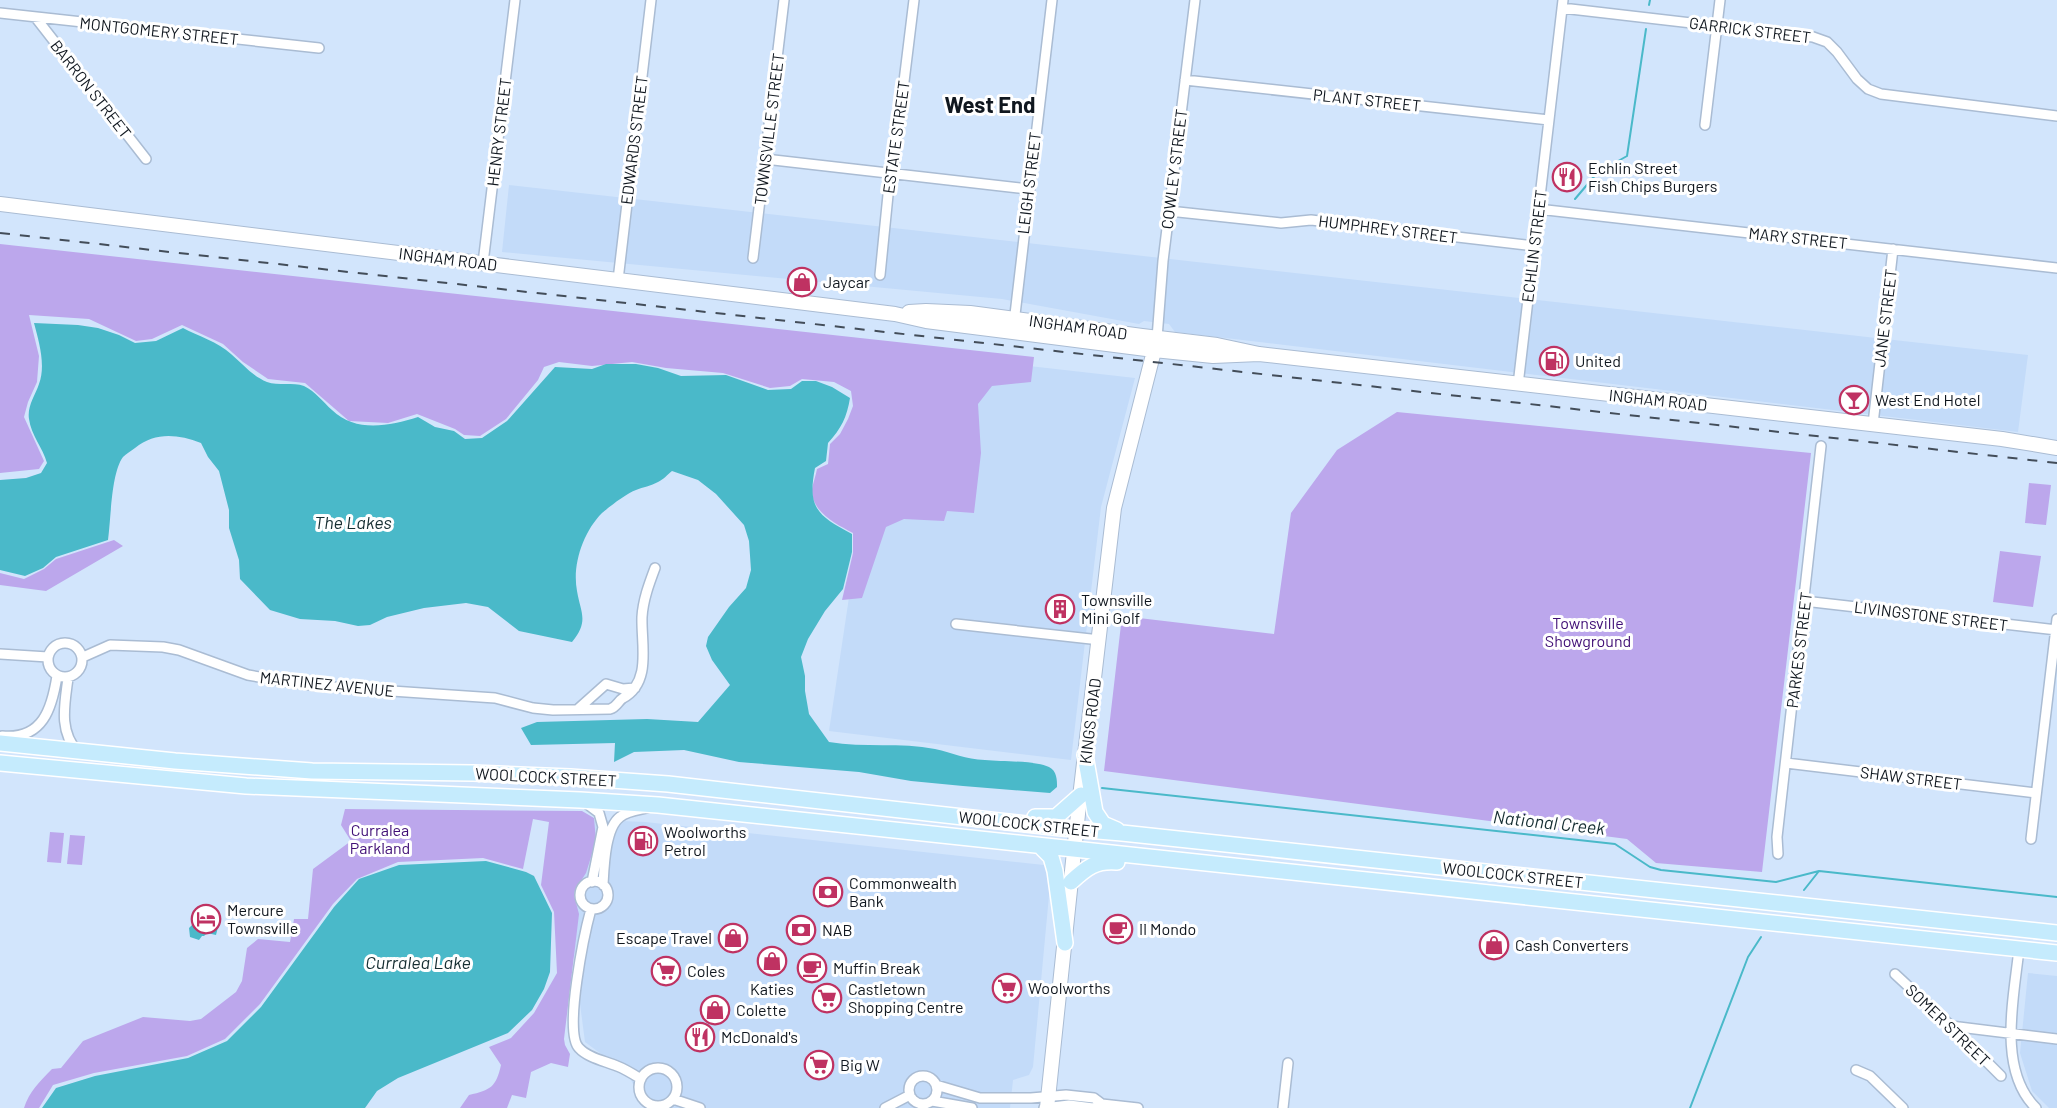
<svg xmlns="http://www.w3.org/2000/svg" width="2057" height="1108" font-family="Barlow,sans-serif">
<style>
.built{fill:#c3dbf9}
.green{fill:#bca7ec}
.water{fill:#4ab9c9}
.lines{fill:none;stroke-linecap:round;stroke-linejoin:round}
.stream{stroke:#4ab9c9;stroke-width:2}
.minor-casing{stroke:#aabcd3;stroke-width:12}
.secondary-casing{stroke:#aabcd3;stroke-width:16}
.primary-casing{stroke:#fff;stroke-width:18}
.minor{stroke:#fff;stroke-width:9}
.secondary{stroke:#fff;stroke-width:14}
.primary{stroke:#c5ebfd;stroke-width:15}
.rail{stroke:#434d59;stroke-width:2;stroke-dasharray:10 10;stroke-linecap:butt}
.labels{text-anchor:middle;stroke-width:6;stroke-linejoin:round;paint-order:stroke}
.street-label{font-size:16px;fill:#10171f;stroke:#fff}
.poi-label{font-size:16px;fill:#10171f;stroke:#fff;text-anchor:start}
.park-label{font-size:16px;fill:#400f76;stroke:#fff}
.water-label{font-size:18px;font-style:italic;fill:#162e32;stroke:#fff}
.district-label{font-size:22px;font-weight:bold;fill:#10171f;stroke:#fff}
</style>
<rect width="100%" height="100%" fill="#d2e5fc"/>
<path class="built" d="M509,185L2028,355L2018,432L1175,332L1169,324L1144,321L1139,324L1002,299L502,252Z
M886,350L1135,378L1101,507L1071,760L829,731Z
M574,819L645,822L1044,865L1050,876V885L1033,1067L1029,1075L1013,1080L1010,1108H645L628,1074L585,1042L565,890Z
M2028,973L2057,976V1108H2049L2032,1091L2020,1053Z"/>
<path class="green" d="M0,244L1034,357L1031,382L992,386L978,404L981,453L974,513L947,511L944,521L904,519L886,527L862,598L842,600L853,553V533C836,524 811,512 812,489C813,483 816,475 817,469L828,464L830,444L840,434L848,419L853,406L851,391L834,382L802,379L790,386L770,388L723,373L666,368L632,362L592,366L559,362L544,367L538,380L506,419L480,436L464,435L455,429L417,414L388,423L349,421L305,383L268,379L243,362L223,344L182,325L152,339L136,341L89,319L29,315L39,356L37,382L28,402L24,417L44,461L39,469L0,473Z
M1397,412L1811,453L1762,872L1656,863L1627,839L1104,771L1122,616L1274,634L1291,513L1337,450Z
M2029,483L2051,485L2046,525L2025,523Z
M114,540L123,546L46,591L0,585V573L24,579L44,569L56,559Z
M2000,551L2041,556L2033,607L1993,602Z
M345,809L582,811L594,818L596,841L586,873L575,890L574,895L579,914L564,1039L565,1045L570,1054L568,1067L551,1063L531,1072L526,1098L512,1095L507,1108H460L469,1095C491,1090 496,1087 501,1065L489,1047L511,1038L534,1013L557,973L554,912L541,885L549,822L533,819L523,869L483,858L398,862L357,879L333,904L260,1004L225,1039L187,1056L94,1073L53,1085L39,1108H24C29,1092 40,1081 52,1069L61,1068L83,1041L143,1017L190,1021L201,1019L236,992L242,981L247,948L258,939L290,942L294,919H308L313,869L351,841L341,825Z
M50,832L64,833L61,863L47,862Z
M70,835L85,836L82,865L67,864Z"/>
<path class="water" d="M34,323L78,325L98,328L119,335L135,343L156,341L183,328C198,336 218,342 231,354C243,364 252,376 267,382C278,386 293,382 304,386C315,391 323,402 332,410C356,433 389,426 418,417L435,427L454,431L465,439L482,438L507,421L555,367L592,369L606,364H636L658,368L681,376L726,375L768,390L791,389L802,381H816L832,387L850,398C847,417 841,429 828,443L826,461L815,468C807,508 818,516 852,534V552L843,589L825,611L808,639L801,657L805,676V691L809,714L829,742C864,748 901,742 935,749C953,753 965,759 985,760C1003,762 1033,760 1049,767C1057,771 1057,780 1057,787L1050,793L963,786L911,781L859,772L739,762L684,750L634,752L614,762L615,743L531,745L521,728L537,722L647,719L698,722L730,685L712,660L706,646L708,637L729,607L746,588L751,570L749,541L744,525L716,494L698,480L672,471C668,474 663,480 658,482C651,486 643,487 636,490C627,493 609,507 602,513C583,532 572,565 577,591C581,614 589,621 572,642L519,631L488,607L466,603L424,608L387,617L370,625L358,626L335,621L300,619L270,610L240,579L239,560L229,528V510L219,471L208,457L201,443C177,434 155,432 135,448C131,451 126,454 123,457C111,473 111,519 108,540L56,557L43,568L25,576L0,570V480L26,478L41,473L47,463C43,448 31,435 29,419C27,406 35,396 39,384C46,365 39,342 34,323Z
M486,861L526,872L534,876L552,913L550,972L544,989L532,1010L508,1033L398,1078L377,1091L365,1108H42L56,1088L95,1076L188,1058L227,1041L261,1007L334,907L359,879L399,865Z
M210,921H217L219,923L216,935L207,933L204,936H202L199,940L190,937L189,928L194,923L200,922L206,926Z"/>
<g class="lines">
<path class="stream" d="M1649,5L1650,0
M1575,199L1597,173L1627,156L1646,29
M1102,788L1615,844L1650,867L1661,870L1776,882L1819,871L2057,897
M1804,890L1819,871
M1690,1108L1748,957L1761,937"/>
<g class="minor-casing">
<path id="minor" d="M1562,8L1813,37L1827,42L1837,52L1857,79L1868,89L1881,94L2057,116
M0,13L319,48
M36,18L146,159
M1185,80L1549,120
M1705,125L1720,0
M765,159L1028,189
M1538,209L2057,268
M1169,211L1281,223L1311,220L1534,246
M753,258L784,0
M483,263L515,0
M880,275L889,185L894,163L914,0
M618,280L651,0
M1014,323L1052,0
M1157,338L1163,261L1195,0
M1518,385L1563,0
M1873,424L1893,249
M1804,601L2057,630
M956,624L1100,640
M48 660a17 17 0 1 1 34 0a17 17 0 1 1-34 0Z
M0,654L48,657
M83,657L110,645L163,647L179,650L248,675L282,681L318,686L495,698L533,708L553,710L610,709C617,707 618,701 623,698C652,682 641,644 642,617C643,600 649,584 655,568
M68,678C65,703 58,731 78,752
M578,709L606,684L623,689L635,688
M2,736C43,740 52,708 57,676
M1786,763L2036,793
M583,801L599,813L603,827L592,882
M2031,839L2057,619
M1778,854L1777,837L1821,446
M580 895a14 14 0 1 1 28 0a14 14 0 1 1-28 0Z
M603,885C604,867 605,828 620,817C627,811 638,810 647,808
M591,909C585,931 563,1033 579,1048C588,1058 605,1061 617,1066C625,1069 633,1074 641,1079
M2019,949C2014,997 1997,1070 2036,1108
M1895,974L1951,1026L2001,1076
M1951,1026L2057,1039
M639 1087a19 19 0 1 1 38 0a19 19 0 1 1-38 0Z
M1856,1070L1870,1076L1903,1108
M909 1090a14 14 0 1 1 28 0a14 14 0 1 1-28 0Z
M936,1085L980,1098H1031L1066,1095L1094,1098L1102,1104L1138,1108
M673,1099L700,1108
M932,1101L972,1108
M885,1108L910,1095
M1044,1108L1069,1105L1093,1108L1102,1104
M1283,1108L1288,1063"/>
</g>
<g class="secondary-casing">
<path id="secondary" d="M0,204L895,314L926,321L1154,350L1213,356L1259,354
M909,312L926,311L970,313L1142,336L1217,345L1259,354L2002,439L2057,448
M1047,1108L1078,814L1114,508L1156,343"/>
</g>
<g class="primary-casing">
<path id="primary" d="M0,743L175,761L312,771L473,773L570,777L668,784L1062,828L1122,833L2057,933
M1085,755L1095,812L1103,824L1117,830
M0,763L246,786L580,800L658,805L2057,953
M1035,817H1056L1081,795
M1040,846L1051,857L1055,871L1065,943
M1071,882C1086,868 1096,860 1117,862"/>
</g>
<use href="#minor" class="minor"/>
<use href="#secondary" class="secondary"/>
<use href="#primary" class="primary"/>
<path class="rail" d="M0,233L2057,463"/>
</g>
<defs>
<g id="restaurant-ring" transform="scale(1.5)"><circle r="9.5" fill="#fff" stroke="#bf3262" stroke-width="1.5"/><path d="M-5-6h1v4h1v-4h1v4h1v-4h1v5L-1.5 .5V6h-2V.5L-5-1ZM5-6V6H3V1.5H1.5Q1.5-4 5-6Z" fill="#bf3262"/></g>
<g id="shop-ring" transform="scale(1.5)"><circle r="9.5" fill="#fff" stroke="#bf3262" stroke-width="1.5"/><path d="M-5-2.5h2.3a2.7 3.5 0 0 1 5.4 0H5L5.5 6h-11ZM-1.5-2.5h3a1.5 2.3 0 0 0-3 0Z" fill="#bf3262"/></g>
<g id="fuel-ring" transform="scale(1.5)"><circle r="9.5" fill="#fff" stroke="#bf3262" stroke-width="1.5"/><path d="M-5.5-6h7V0h2V4h1.3V-2.5L3-4.5l.8-.8L6-3V5H2.5V1h-1V6h-7ZM-4.2-4.7v3.2H.2V-4.7Z" fill="#bf3262"/></g>
<g id="bar-ring" transform="scale(1.5)"><circle r="9.5" fill="#fff" stroke="#bf3262" stroke-width="1.5"/><path d="M-6-5H6L.8 .8V4.5H3.5V6h-7V4.5H-.8V.8Z" fill="#bf3262"/></g>
<g id="building-ring" transform="scale(1.5)"><circle r="9.5" fill="#fff" stroke="#bf3262" stroke-width="1.5"/><path d="M-4-6H4V6H1V3H-1V6H-4ZM-2.5-4.3h1.7v1.8h-1.7ZM.8-4.3h1.7v1.8H.8ZM-2.5-1h1.7V.8h-1.7ZM.8-1h1.7V.8H.8Z" fill="#bf3262"/></g>
<g id="bank-ring" transform="scale(1.5)"><circle r="9.5" fill="#fff" stroke="#bf3262" stroke-width="1.5"/><path d="M-6-4H6V4H-6ZM0-2.3a2.3 2.3 0 1 0 0 4.6a2.3 2.3 0 1 0 0-4.6Z" fill="#bf3262"/></g>
<g id="hotel-ring" transform="scale(1.5)"><circle r="9.5" fill="#fff" stroke="#bf3262" stroke-width="1.5"/><path d="M-6-4.5h1.5V1H6V5H4.5V3h-9V5H-6ZM-4 0a1.8 1.8 0 1 1 3.6 0ZM.5 0V-2.5h3Q6-2.5 6 0Z" fill="#bf3262"/></g>
<g id="cafe-ring" transform="scale(1.5)"><circle r="9.5" fill="#fff" stroke="#bf3262" stroke-width="1.5"/><path d="M-5.5-4.5H6V0H3Q3 3.5 0 3.5H-2.5Q-5.5 3.5-5.5 0ZM3-3.2v2h1.7v-2ZM-6 4.5H4V6H-6Z" fill="#bf3262"/></g>
<g id="supermarket-ring" transform="scale(1.5)"><circle r="9.5" fill="#fff" stroke="#bf3262" stroke-width="1.5"/><path d="M-6-5.5h2.5l.6 2H6L4.5 2H-2.5L-4.4-4H-6ZM-1.5 3.2a1.3 1.3 0 1 0 .1 0ZM3 3.2a1.3 1.3 0 1 0 .1 0Z" fill="#bf3262"/></g>
</defs>
<g fill-rule="evenodd">
<use href="#restaurant-ring" x="1567" y="177"/>
<use href="#shop-ring" x="802" y="282"/>
<use href="#fuel-ring" x="1554" y="361"/>
<use href="#bar-ring" x="1854" y="400"/>
<use href="#building-ring" x="1060" y="609"/>
<use href="#fuel-ring" x="643" y="841"/>
<use href="#bank-ring" x="828" y="892"/>
<use href="#hotel-ring" x="206" y="919"/>
<use href="#cafe-ring" x="1118" y="929"/>
<use href="#bank-ring" x="801" y="930"/>
<use href="#shop-ring" x="733" y="938"/>
<use href="#shop-ring" x="1494" y="945"/>
<use href="#shop-ring" x="772" y="961"/>
<use href="#cafe-ring" x="812" y="968"/>
<use href="#supermarket-ring" x="666" y="971"/>
<use href="#supermarket-ring" x="1007" y="988"/>
<use href="#supermarket-ring" x="827" y="998"/>
<use href="#shop-ring" x="715" y="1010"/>
<use href="#restaurant-ring" x="700" y="1037"/>
<use href="#supermarket-ring" x="819" y="1065"/>
</g>
<g class="labels">
<g class="street-label">
<text transform="translate(1750 30) rotate(7)" y="6">GARRICK STREET</text>
<text transform="translate(159 31) rotate(6)" y="6">MONTGOMERY STREET</text>
<text transform="translate(91 89) rotate(52)" y="6">BARRON STREET</text>
<text transform="translate(1367 100) rotate(6)" y="6">PLANT STREET</text>
<text transform="translate(769 129) rotate(-83)" y="6">TOWNSVILLE STREET</text>
<text transform="translate(499 132) rotate(-83)" y="6">HENRY STREET</text>
<text transform="translate(896 137) rotate(-82)" y="6">ESTATE STREET</text>
<text transform="translate(634 140) rotate(-83)" y="6">EDWARDS STREET</text>
<text transform="translate(1174 169) rotate(-83)" y="6">COWLEY STREET</text>
<text transform="translate(1029 183) rotate(-83)" y="6">LEIGH STREET</text>
<text transform="translate(1388 229) rotate(7)" y="6">HUMPHREY STREET</text>
<text transform="translate(1798 238) rotate(6)" y="6">MARY STREET</text>
<text transform="translate(1534 246) rotate(-83)" y="6">ECHLIN STREET</text>
<text transform="translate(448 259) rotate(7)" y="6">INGHAM ROAD</text>
<text transform="translate(1885 318) rotate(-83)" y="6">JANE STREET</text>
<text transform="translate(1078 327) rotate(8)" y="6">INGHAM ROAD</text>
<text transform="translate(1658 400) rotate(6)" y="6">INGHAM ROAD</text>
<text transform="translate(1931 616) rotate(7)" y="6">LIVINGSTONE STREET</text>
<text transform="translate(1799 650) rotate(-83)" y="6">PARKES STREET</text>
<text transform="translate(327 684) rotate(6)" y="6">MARTINEZ AVENUE</text>
<text transform="translate(1090 721) rotate(-83)" y="6">KINGS ROAD</text>
<text transform="translate(546 777) rotate(3)" y="6">WOOLCOCK STREET</text>
<text transform="translate(1911 778) rotate(7)" y="6">SHAW STREET</text>
<text transform="translate(1029 824) rotate(6)" y="6">WOOLCOCK STREET</text>
<text transform="translate(1513 875) rotate(6)" y="6">WOOLCOCK STREET</text>
<text transform="translate(1948 1025) rotate(44)" y="6">SOMER STREET</text>
</g>
<g class="poi-label">
<text x="1588" y="174">Echlin Street<tspan x="1588" dy="18">Fish Chips Burgers</tspan></text>
<text x="823" y="288">Jaycar</text>
<text x="1575" y="367">United</text>
<text x="1875" y="406">West End Hotel</text>
<text x="1081" y="606">Townsville<tspan x="1081" dy="18">Mini Golf</tspan></text>
<text x="664" y="838">Woolworths<tspan x="664" dy="18">Petrol</tspan></text>
<text x="849" y="889">Commonwealth<tspan x="849" dy="18">Bank</tspan></text>
<text x="227" y="916">Mercure<tspan x="227" dy="18">Townsville</tspan></text>
<text x="1139" y="935">Il Mondo</text>
<text x="822" y="936">NAB</text>
<text x="712" y="944" text-anchor="end">Escape Travel</text>
<text x="1515" y="951">Cash Converters</text>
<text x="833" y="974">Muffin Break</text>
<text x="687" y="977">Coles</text>
<text x="1028" y="994">Woolworths</text>
<text x="772" y="995" text-anchor="middle">Katies</text>
<text x="848" y="995">Castletown<tspan x="848" dy="18">Shopping Centre</tspan></text>
<text x="736" y="1016">Colette</text>
<text x="721" y="1043">McDonald's</text>
<text x="840" y="1071">Big W</text>
</g>
<g class="park-label">
<text x="1588" y="629">Townsville<tspan x="1588" dy="18">Showground</tspan></text>
<text x="380" y="836">Curralea<tspan x="380" dy="18">Parkland</tspan></text>
</g>
<g class="water-label">
<text x="353" y="529">The Lakes</text>
<text transform="translate(1549 823) rotate(6)" y="6">National Creek</text>
<text x="418" y="969">Curralea Lake</text>
</g>
<g class="district-label">
<text x="990" y="113">West End</text>
</g>
</g>
</svg>
